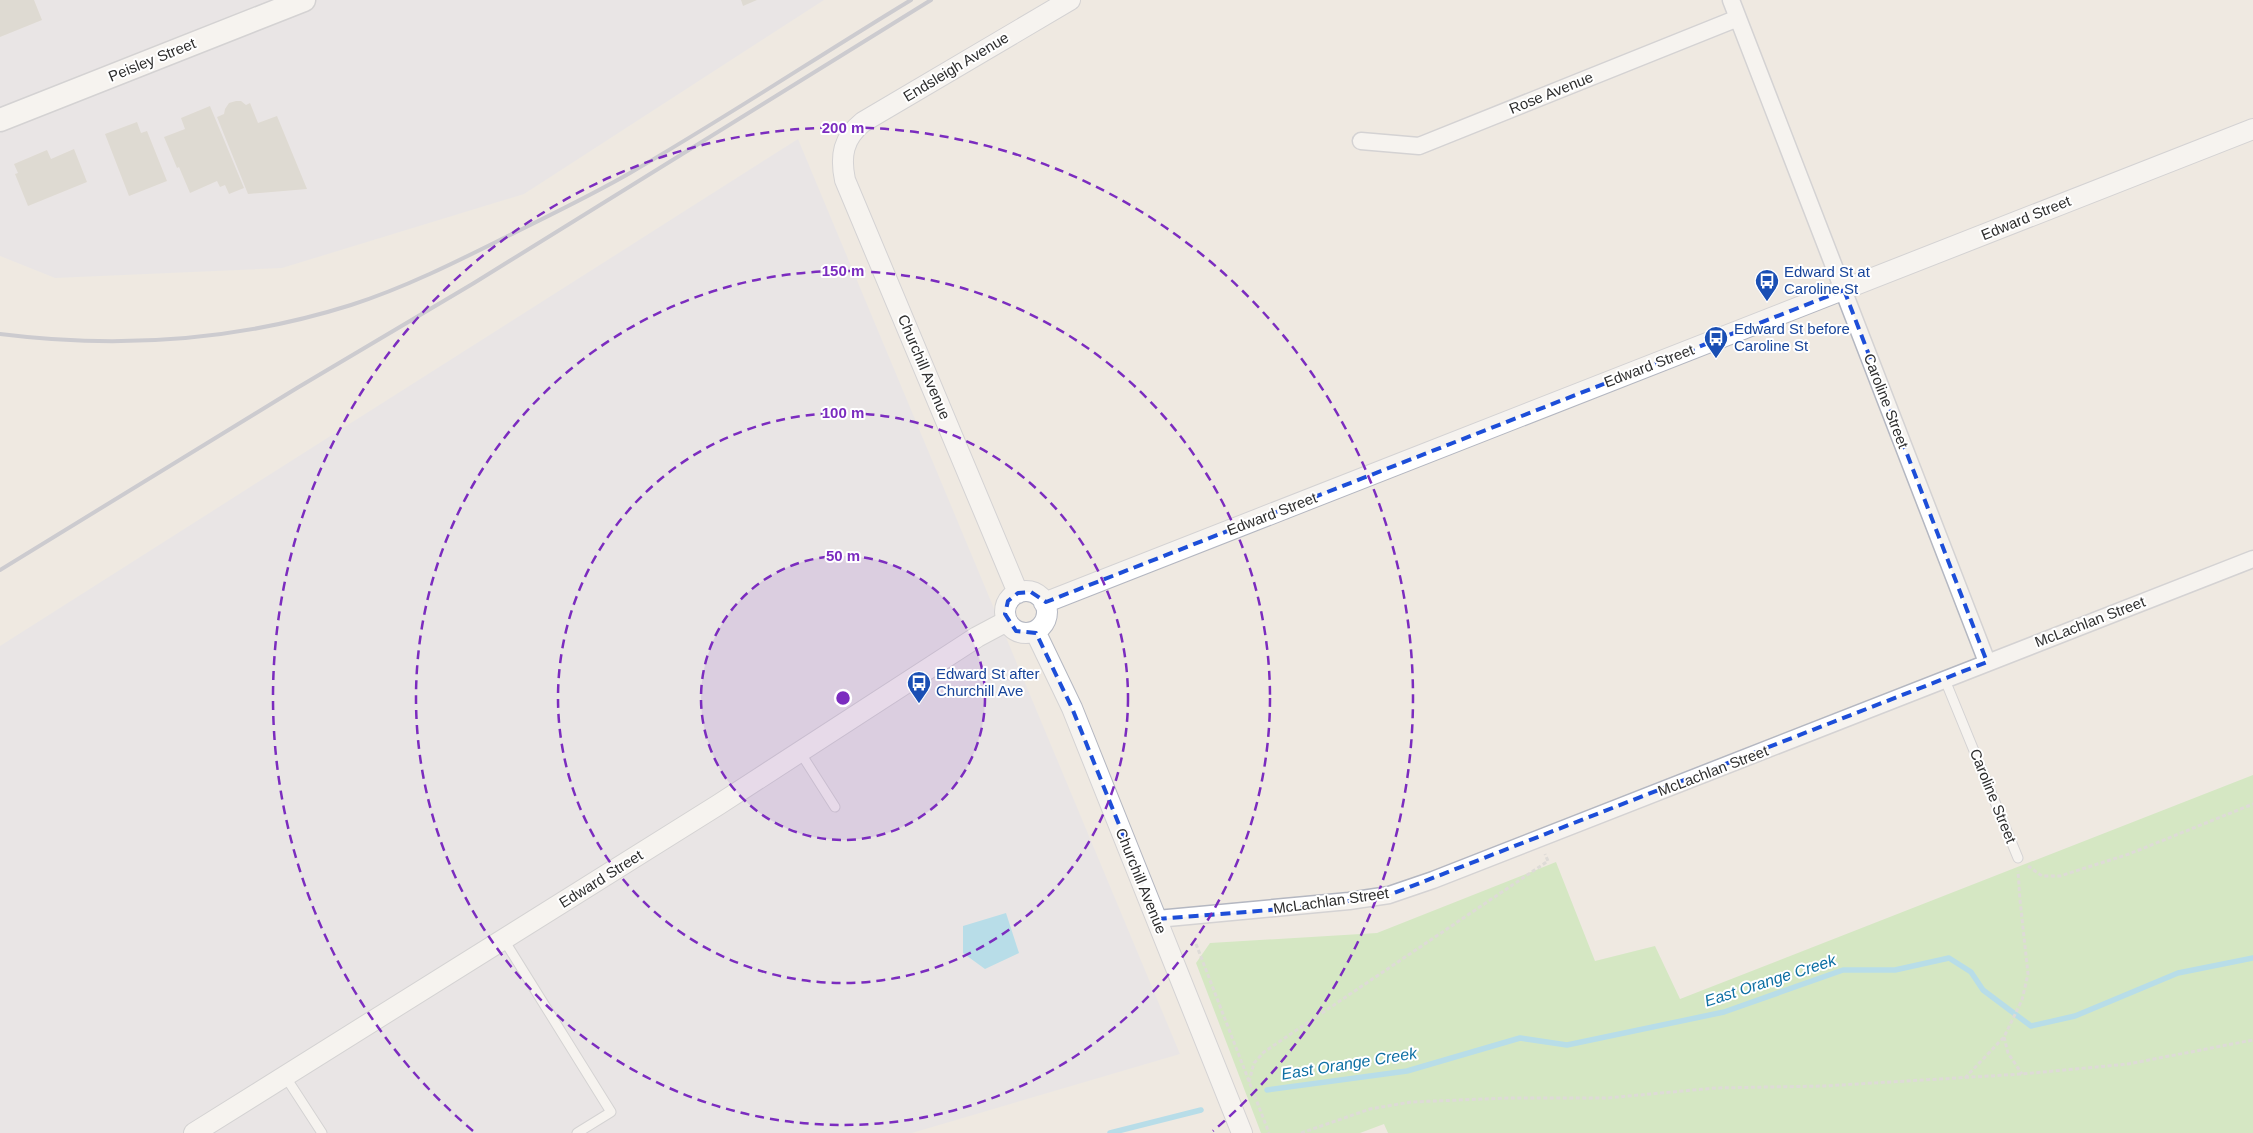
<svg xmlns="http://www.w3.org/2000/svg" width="2253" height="1133" font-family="Arial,sans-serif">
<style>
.industrial{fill:#e3e1e8}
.green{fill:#b6e59e}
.water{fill:#75cff0}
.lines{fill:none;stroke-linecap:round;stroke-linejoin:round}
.stream{stroke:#75cff0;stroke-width:5.5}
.building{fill:#cbc7bf}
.service-casing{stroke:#b4b7c1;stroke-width:11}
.minor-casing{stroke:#b4b7c1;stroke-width:19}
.tertiary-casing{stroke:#b4b7c1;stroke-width:22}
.secondary-casing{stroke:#b4b7c1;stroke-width:25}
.path{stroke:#c9c9c9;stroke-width:3;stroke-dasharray:4 2.5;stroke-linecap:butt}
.service{stroke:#fff;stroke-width:9}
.minor{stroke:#fff;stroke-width:16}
.tertiary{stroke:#fff;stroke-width:20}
.secondary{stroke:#fff;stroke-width:22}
.rail{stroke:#a3a6b8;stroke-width:4}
.marked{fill:none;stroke:#1d4ed8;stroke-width:4;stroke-dasharray:10 6;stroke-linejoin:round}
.ring{fill:none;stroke:#7b2cbf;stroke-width:2.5;stroke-dasharray:9 6}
.labels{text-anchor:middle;stroke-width:4;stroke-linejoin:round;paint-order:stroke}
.street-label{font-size:15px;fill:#2e2e2e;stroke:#fff}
.transit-label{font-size:15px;fill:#164399;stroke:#fff;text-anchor:start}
.water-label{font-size:16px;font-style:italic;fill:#0d6fa3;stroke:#fff}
.centre{fill:#7b2cbf;stroke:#fff;stroke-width:2.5}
.ring-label{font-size:15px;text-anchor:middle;font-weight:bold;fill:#7b2cbf;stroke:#fff;stroke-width:4;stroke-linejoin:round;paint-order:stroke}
</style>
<rect width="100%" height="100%" fill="#efe9e1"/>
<path class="industrial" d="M0,0H824L524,194L282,268L55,278L0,256Z
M798,139L1180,1054L912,1133H0V646Z"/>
<path class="green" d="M2253,775V1133H1388L1384,1124L1360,1133H1261L1196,963L1210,943L1377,933L1556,862L1595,961L1655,946L1680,999Z"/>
<path class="water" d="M1006,913L1019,953L985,969L963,953V926Z"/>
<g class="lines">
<path class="stream" d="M1267,1090L1407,1071L1520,1038L1567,1045L1724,1012L1843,970H1895L1949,958L1971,972L1983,990L2031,1026L2075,1016L2178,973L2253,958
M1110,1133L1201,1110"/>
</g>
<path class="building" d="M0,0H34L42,20L0,37Z
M741,0H757L743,6Z
M236,101H241L246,105L250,103L258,123L277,116L307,189L248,194L217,117L224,114L225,109L229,103Z
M210,106L244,188L229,194L225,185L220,187L217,181L190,193L179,167L177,168L164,137L185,129L181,118Z
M137,122L141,133L147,131L167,181L129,196L105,134Z
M74,149L87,182L28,206L15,174L18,173L14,164L47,150L51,159Z"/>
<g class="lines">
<g class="service-casing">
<path id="service" d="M1945,680L2018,858
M800,752L835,807
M504,940L611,1112L577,1133
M285,1076L322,1133"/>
</g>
<g class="minor-casing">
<path id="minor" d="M1731,0L1987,662
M1361,141L1419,146L1738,18
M1157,919L1349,901L1389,895L1433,880L2253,559"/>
</g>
<g class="tertiary-casing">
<path id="tertiary" d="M1005 612a21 21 0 1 1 42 0a21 21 0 1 1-42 0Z
M1018,593L845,180C840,156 843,138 863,122L1070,0
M1044,603L2253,129
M1035,631L1072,708L1242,1133
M194,1133L718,805L977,637L1007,621"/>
</g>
<g class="secondary-casing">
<path id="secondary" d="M0,120L304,0"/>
</g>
<path class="path" d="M2028,866L2042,876H2060L2129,854L2253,804
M1196,944L1269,1133
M2004,1037L2008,1053L2022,1074
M1965,1078L2004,1037L2022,1000L2028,974L2020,900L2018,871
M1249,1082L1254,1063L1264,1052L1548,861L1545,854
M1301,1133L1370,1109L1411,1102L1508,1098H1607L1715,1088L1824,1086L2022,1074L2128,1064L2253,1040"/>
<use href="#service" class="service"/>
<use href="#minor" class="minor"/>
<use href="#tertiary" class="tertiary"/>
<use href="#secondary" class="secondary"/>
<path class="rail" d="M0,334C118,349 237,341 351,305C404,288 456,262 506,237C548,216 590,196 630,173C725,118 817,57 911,0
M0,570L297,388L474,283L931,0"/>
</g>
<path d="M0 0H2253V1133H0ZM1844,290L1987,662L1389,895L1308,907L1157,919L1072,708L1036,633L1016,631L1005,614L1008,601L1018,593L1031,592L1046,602Z" fill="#efe9e1" fill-opacity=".55" fill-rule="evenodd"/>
<path class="marked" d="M1844,290L1987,662L1389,895L1308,907L1157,919L1072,708L1036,633L1016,631L1005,614L1008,601L1018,593L1031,592L1046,602Z"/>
<circle cx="843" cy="698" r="142" fill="#7b2cbf" fill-opacity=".12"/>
<g class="ring">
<circle cx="843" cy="698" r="142"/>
<circle cx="843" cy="698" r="285"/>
<circle cx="843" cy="698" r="427"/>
<path d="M473 1131A570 570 0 1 1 1213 1131"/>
</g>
<defs>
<g id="bus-pin" transform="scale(1.25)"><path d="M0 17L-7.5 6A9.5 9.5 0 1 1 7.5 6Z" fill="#1a4fb4" stroke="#fff"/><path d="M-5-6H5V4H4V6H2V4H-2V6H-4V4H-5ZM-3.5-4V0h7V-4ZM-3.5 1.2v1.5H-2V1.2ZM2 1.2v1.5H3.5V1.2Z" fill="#fff"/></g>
</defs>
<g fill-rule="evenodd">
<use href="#bus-pin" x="1767" y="281"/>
<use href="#bus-pin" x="1716" y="338"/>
<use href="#bus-pin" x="919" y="683"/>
</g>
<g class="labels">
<g class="street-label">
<text transform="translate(152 60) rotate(-22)" y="5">Peisley Street</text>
<text transform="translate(956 67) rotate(-31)" y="5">Endsleigh Avenue</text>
<text transform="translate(1551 93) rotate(-22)" y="5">Rose Avenue</text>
<text transform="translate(2026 218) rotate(-22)" y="5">Edward Street</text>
<text transform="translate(1649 366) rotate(-21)" y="5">Edward Street</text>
<text transform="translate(924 367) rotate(67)" y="5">Churchill Avenue</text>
<text transform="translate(1886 401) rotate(69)" y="5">Caroline Street</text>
<text transform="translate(1272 514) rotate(-21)" y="5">Edward Street</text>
<text transform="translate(2090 622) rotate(-21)" y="5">McLachlan Street</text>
<text transform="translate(1713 771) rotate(-21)" y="5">McLachlan Street</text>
<text transform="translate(1993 796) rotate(68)" y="5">Caroline Street</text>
<text transform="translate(601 879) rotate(-32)" y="5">Edward Street</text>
<text transform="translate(1141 881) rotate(68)" y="5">Churchill Avenue</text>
<text transform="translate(1331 901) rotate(-8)" y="5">McLachlan Street</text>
</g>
<g class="transit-label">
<text x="1784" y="277">Edward St at<tspan x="1784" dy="17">Caroline St</tspan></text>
<text x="1734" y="334">Edward St before<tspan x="1734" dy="17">Caroline St</tspan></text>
<text x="936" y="679">Edward St after<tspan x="936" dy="17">Churchill Ave</tspan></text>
</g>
<g class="water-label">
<text transform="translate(1770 980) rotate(-18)" y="6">East Orange Creek</text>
<text transform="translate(1349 1063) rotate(-9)" y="6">East Orange Creek</text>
</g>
</g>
<circle cx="843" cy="698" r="8" class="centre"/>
<g class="ring-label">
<text x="843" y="133">200 m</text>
<text x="843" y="276">150 m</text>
<text x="843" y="418">100 m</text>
<text x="843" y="561">50 m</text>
</g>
</svg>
